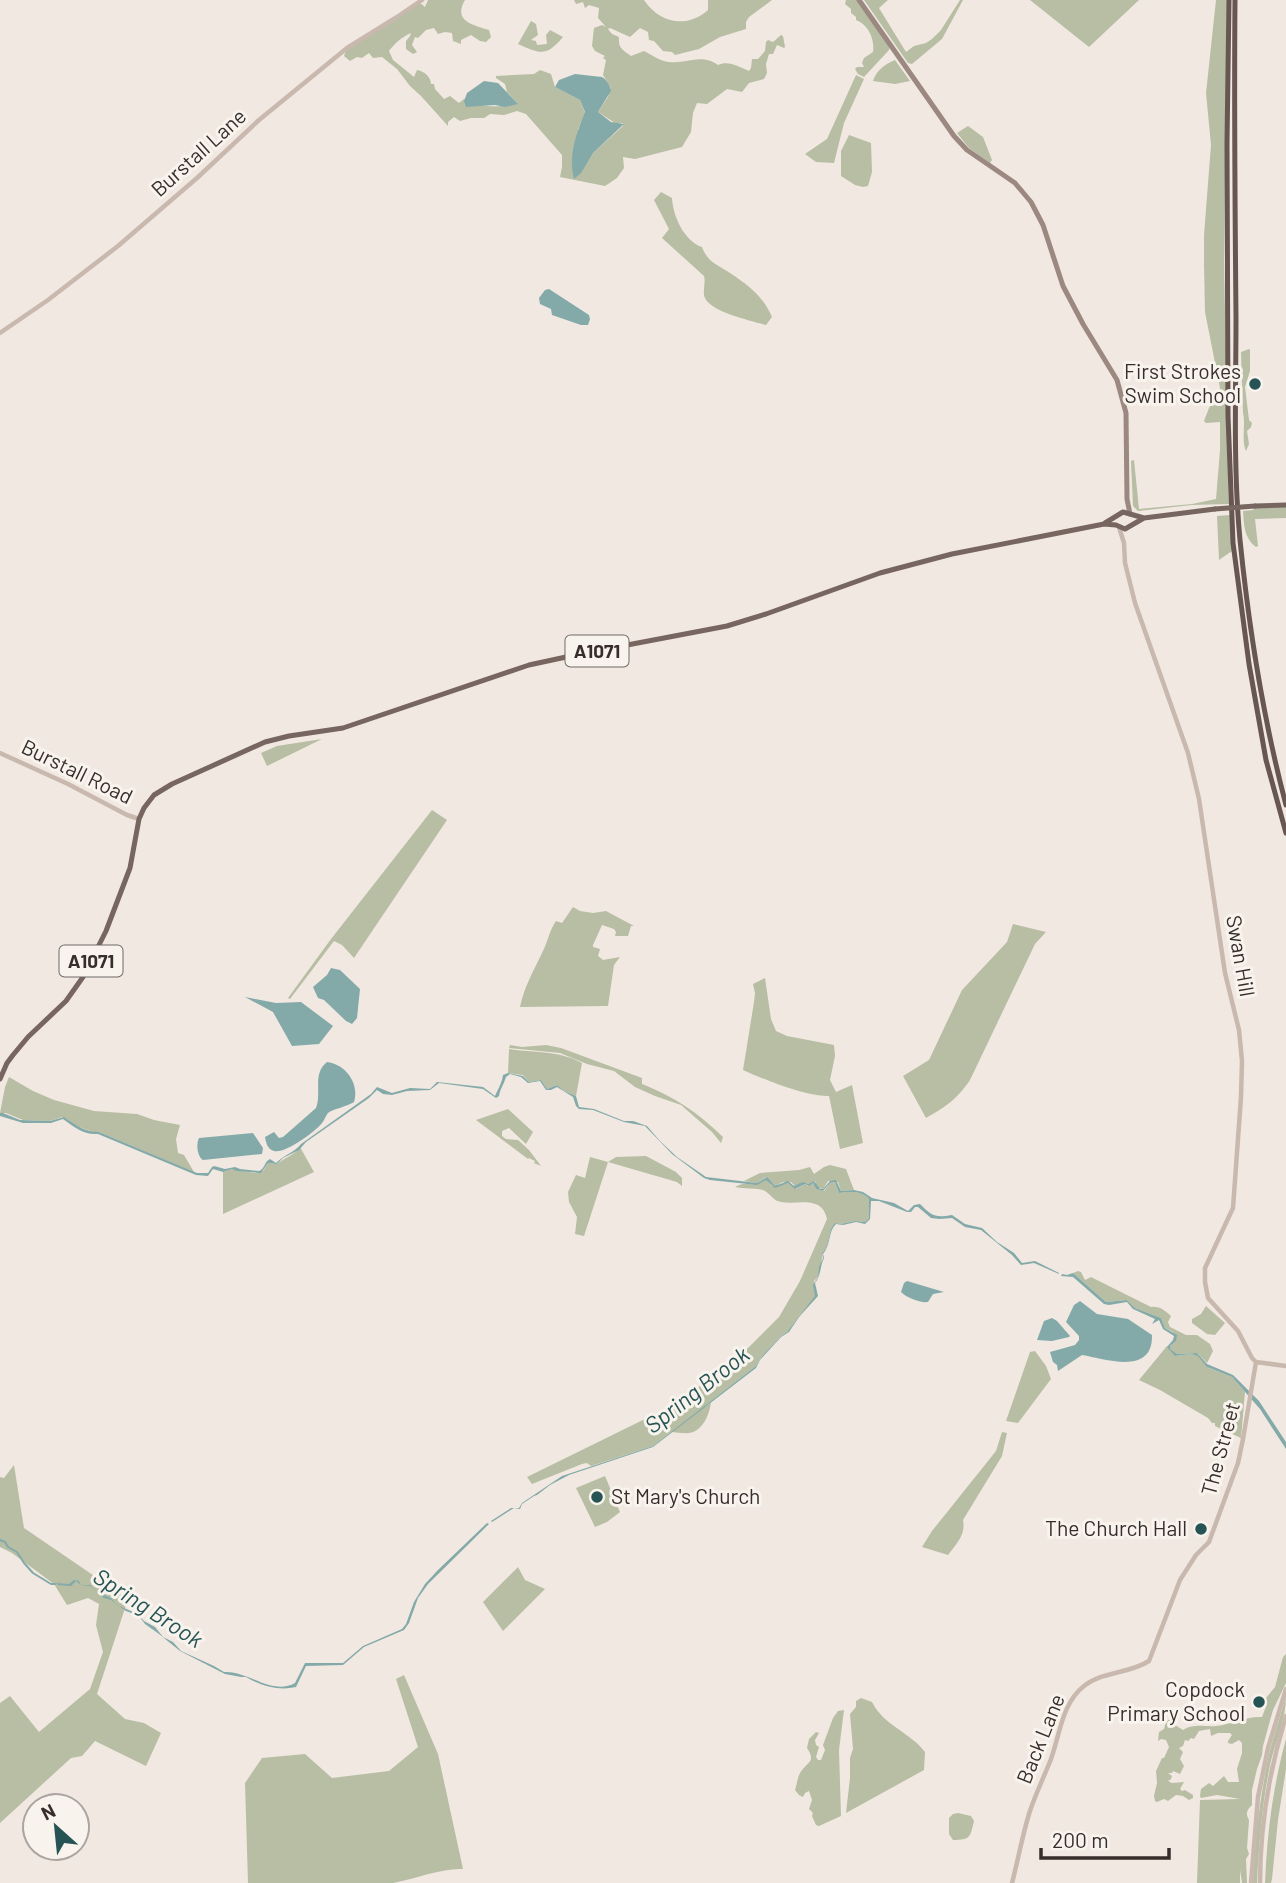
<svg xmlns="http://www.w3.org/2000/svg" width="1286" height="1883" font-family="Barlow,sans-serif">
<style>
.green{fill:#b7bea3}
.water{fill:#83aaa9}
.lines{fill:none;stroke-linecap:round;stroke-linejoin:round}
.stream{stroke:#83aaa9;stroke-width:2}
.tertiary{stroke:#c8b8ae;stroke-width:4.5}
.secondary{stroke:#9b8880;stroke-width:5}
.primary{stroke:#77655f;stroke-width:5}
.trunk{stroke:#675652;stroke-width:5}
.primary-bridge{stroke:#77655f;stroke-width:5}
.poi-dot{fill:#265454;stroke:#f8f3ed;stroke-width:2.5}
.labels{text-anchor:middle;stroke-width:6;stroke-linejoin:round;paint-order:stroke}
.shield{fill:#f8f3ed;stroke:#716966;stroke-width:2}
.shield-label{font-size:19px;font-weight:bold;fill:#372e2c}
.street-label{font-size:21px;fill:#372e2c;stroke:#f8f3ed}
.poi-label{font-size:21px;fill:#372e2c;stroke:#f8f3ed;text-anchor:end}
.water-label{font-size:23px;font-style:italic;fill:#265454;stroke:#f8f3ed}
</style>
<rect width="100%" height="100%" fill="#f1e8e1"/>
<path class="green" d="M428,0H465C452,22 475,25 489,30L491,37L486,42L480,41L471,35L461,40V44L453,41L452,33L445,32L438,34L434,28L426,30L418,38L415,37L412,45L417,52L413,54L406,49V41L410,36L411,33C402,37 395,43 389,51L393,60L414,77L417,70C424,71 431,77 431,84H434L435,89L444,99L450,96L459,103L464,99C481,108 498,108 517,103L507,92L505,84L496,78V76L534,74L540,70L551,74L555,87L580,100L585,113L578,129L574,179L593,153L623,126V123H615L598,112L608,97L611,88L603,75L606,60L603,58L605,56L595,51L592,46L594,28L602,25L606,27L598,18L599,8L589,5L585,8L583,2L576,4L574,0H644C659,23 687,29 708,10V0H772L749,17L746,22V29L720,37L699,49L675,55L672,52L663,51L654,41L649,40L648,32L640,28L630,37L610,28L608,29L612,34L619,37C618,49 623,50 631,56L644,51C652,55 660,61 669,62C688,64 701,53 718,65C729,60 739,67 749,71L751,68L752,59H758L765,51L766,42L768,40L773,42L781,35L783,36L785,47L784,48L777,45L773,54H769L766,64L767,73L764,79L749,83L742,92L727,89L707,104L697,103L693,113L691,132L682,147L635,159L623,157L624,168L617,178L605,186L560,177L562,167V155L526,114L517,111L504,115L490,114L484,118H471L460,121L454,117L448,122V126L421,96L410,86L397,69L382,57L373,58L369,53L362,58L357,57L350,61L344,56L347,48L419,2L425,7Z
M846,0H859L890,47L889,50L864,77L858,74L855,69L857,67H864L862,63L864,58L873,52C875,39 868,24 856,20V17L851,13V9L845,4Z
M864,0H888L879,8L906,52L914,46L926,43L932,39L941,30L960,0H963L942,39L912,64L908,63Z
M1030,0H1139L1089,47Z
M1216,0H1227L1224,262L1229,504L1192,505L1138,511L1133,506L1131,461L1134,460L1139,509L1192,504L1216,499L1220,450V422L1206,423L1204,421L1209,408L1220,388L1205,312L1204,264V235L1211,145L1206,93Z
M531,21L536,24L538,35L531,40L536,41L537,45L547,44L546,35L550,30L563,37C546,57 541,54 518,44Z
M895,60L910,81L895,84L873,81C876,71 885,64 895,60Z
M856,75L864,79L844,123L834,163L816,162L805,154L827,139Z
M968,126L983,137L992,160L990,163L969,148L957,133Z
M849,135L871,143L872,172L868,186L863,187L855,185L841,176V151Z
M661,192L672,198C673,216 684,241 702,247C708,263 717,264 730,273C748,285 763,296 772,317L766,325C752,321 711,312 705,298C702,292 706,283 704,276L662,238L669,229L654,200Z
M1249,349L1250,350V371L1245,387L1249,420L1252,423L1251,427L1247,431L1249,444L1246,451C1241,440 1246,425 1243,413L1241,352Z
M1286,505V518L1255,519L1258,546L1256,547C1244,538 1244,525 1243,511L1253,510L1255,506Z
M1230,515L1232,551L1219,560L1217,516Z
M322,739L267,766L261,753L277,746Z
M432,810L447,820L354,958L342,945L334,941L290,999L288,998L331,939Z
M573,907L580,911L593,913L606,911L634,926H631L628,936H615L616,932L614,929L602,925L593,945V947L600,949L598,956L603,960L620,957L614,965L608,1006L520,1007C524,987 534,970 543,951C548,941 550,929 556,921L562,923Z
M1013,924L1046,932L1035,944L970,1080C957,1099 947,1106 926,1118L903,1076L929,1060L962,990L1007,942Z
M765,978L771,1019L776,1031L787,1036L834,1045L835,1056L830,1080L836,1092L852,1085L863,1143L840,1149L829,1096C807,1097 763,1079 743,1070L754,1002L755,993L753,984Z
M510,1045L522,1047L546,1045L561,1048L642,1078V1084C676,1098 696,1111 723,1137L721,1143L712,1132L681,1105L655,1096L635,1087L614,1071L587,1064L560,1053L509,1048Z
M509,1049C535,1053 558,1050 582,1063L576,1096L564,1091L557,1085L547,1089L541,1080L529,1082L523,1075L508,1073Z
M9,1077L33,1091L54,1100L94,1111L137,1114L154,1120L180,1125L176,1139L178,1153L184,1155L194,1172L99,1132H93L74,1125L67,1119L62,1117L50,1121L23,1120L6,1113H0L5,1087Z
M508,1109L533,1132L526,1144L509,1128L502,1131V1136L506,1139L518,1140L529,1150L541,1166L534,1163L535,1161L529,1158L528,1159L476,1120Z
M300,1147L314,1172L223,1214V1172L232,1169L255,1173L263,1171L268,1163L277,1164C284,1158 295,1155 300,1147Z
M646,1156L676,1172L682,1178V1186L677,1182L608,1162L584,1236L575,1234L577,1217L569,1202L568,1192L576,1175L585,1178L590,1157L608,1162L616,1157Z
M830,1165L846,1169L854,1190L841,1191L838,1182L828,1181L823,1189L817,1188L815,1181L808,1184L803,1183L795,1186L791,1182H783L775,1186L766,1177L757,1183L744,1181L760,1173L799,1170L810,1167L814,1174L824,1167Z
M766,1179L772,1186L788,1183L796,1189L805,1184L808,1186L813,1183L816,1189L824,1191L830,1183L835,1182L839,1193C851,1192 861,1190 869,1199V1218L865,1222L855,1221L841,1224L835,1223C827,1232 831,1245 822,1253C823,1260 819,1269 818,1277L814,1281L816,1296L787,1332L781,1336L762,1356L756,1366L706,1405L705,1407L711,1403C709,1415 703,1431 689,1433C683,1434 677,1432 671,1432L653,1446L591,1466L587,1463L582,1464L532,1484L527,1477L645,1419L650,1425L748,1348L779,1317L800,1281L827,1219C822,1195 798,1205 781,1202C773,1201 770,1193 763,1190C758,1188 743,1189 735,1187C746,1180 753,1189 766,1179Z
M1078,1271L1081,1272L1085,1280L1091,1277L1151,1307C1160,1306 1164,1310 1171,1316L1168,1322L1170,1327L1186,1335H1197L1210,1344L1213,1351L1207,1363L1197,1353L1176,1354L1170,1349V1346L1176,1341L1173,1332L1165,1328L1161,1318L1135,1308L1127,1300L1106,1302L1073,1273Z
M1206,1306L1225,1323L1215,1335L1207,1334L1192,1323V1319L1201,1314Z
M1167,1346L1176,1356L1191,1354L1199,1356L1209,1368L1232,1377L1245,1392L1241,1438L1215,1426V1423H1212L1208,1418L1160,1390L1139,1380Z
M1035,1351L1046,1366L1051,1379L1018,1423L1006,1421L1030,1352Z
M1002,1432L1007,1433L1002,1456L963,1520C966,1534 957,1543 948,1555L922,1547L932,1531L996,1451Z
M14,1465L24,1528L128,1599L97,1694L125,1719L144,1723L161,1733L146,1766L95,1741L82,1756L71,1758L0,1823V1703L10,1696L39,1732L90,1689L103,1652L96,1625L99,1604L88,1598L67,1605L54,1584L12,1553L0,1547V1477L4,1478Z
M605,1476L620,1512L607,1522L595,1527L576,1488Z
M518,1567L525,1580L545,1589L503,1631L483,1602Z
M1286,1654V1683L1273,1710L1263,1746L1262,1755L1257,1769L1252,1790V1805C1247,1810 1245,1813 1249,1820L1247,1848L1249,1854L1246,1859L1247,1883H1242L1240,1870V1883H1197L1200,1800L1240,1799L1217,1795L1201,1798L1200,1796L1201,1789L1209,1783L1213,1786L1224,1776L1228,1782H1239L1237,1769L1242,1753V1743L1239,1740L1232,1744L1228,1743V1741L1232,1735L1230,1733H1218L1211,1736L1210,1729L1199,1731L1194,1739L1191,1738L1188,1741L1185,1740L1183,1746L1179,1748L1183,1752L1180,1759L1184,1766L1180,1774L1173,1771L1172,1773H1168L1172,1776L1171,1779L1168,1781L1172,1783L1184,1782L1180,1789L1182,1791L1185,1790L1193,1795V1798L1189,1800L1183,1796L1176,1795L1168,1801L1164,1799L1157,1802L1155,1801L1154,1796L1157,1783L1156,1771L1162,1758H1164L1169,1747L1166,1740L1161,1739L1158,1741L1159,1732L1164,1729L1166,1722L1170,1719L1174,1722L1175,1725L1183,1730C1195,1723 1203,1727 1216,1726C1233,1724 1246,1716 1262,1717L1267,1704L1266,1698L1275,1687L1283,1657Z
M404,1675L438,1754L463,1869C441,1868 415,1879 393,1883H248L245,1783L262,1758L305,1754L332,1778L389,1771L418,1747L396,1679Z
M1286,1696C1286,1720 1275,1742 1270,1765C1262,1804 1259,1843 1257,1883H1253C1255,1843 1259,1804 1267,1764C1271,1742 1280,1719 1286,1696Z
M861,1698L872,1702C884,1726 910,1732 925,1752L924,1770L846,1813L850,1778V1758L853,1749L850,1714L856,1707V1701Z
M844,1710L839,1750L841,1816L819,1826L816,1825L812,1816L813,1813L809,1809L812,1800L809,1791L805,1793L803,1797L799,1795L795,1790C797,1784 797,1779 800,1773C806,1762 817,1763 807,1748L809,1739L816,1732L819,1733L815,1740L816,1745L819,1747L816,1757L818,1760H821L825,1750L823,1745L833,1718L838,1711Z
M1286,1739V1769L1278,1820L1272,1879L1271,1883H1265C1267,1832 1273,1787 1286,1739Z
M958,1813L971,1816L974,1821C970,1837 971,1840 953,1840L949,1834V1818L953,1814Z"/>
<path class="water" d="M575,74L602,77C606,79 611,86 611,91L598,112L611,122L624,124L593,153L581,173L574,179C568,156 576,134 585,112L580,100L555,87L559,80Z
M484,81L498,83L518,104L505,107L495,105L466,107L464,101L467,93Z
M549,289L589,315L590,319L588,325H581L552,315L551,309L540,304L539,298L545,290Z
M331,968L340,970L360,989L357,1018L352,1024L346,1021L324,1000L318,998L313,987L327,975Z
M245,997L276,1003L301,1002L333,1026L319,1044L292,1046L273,1012Z
M327,1062C345,1064 360,1083 354,1102C346,1107 333,1109 328,1113C326,1115 324,1121 322,1123C315,1132 285,1154 274,1151C267,1149 266,1142 265,1137L274,1132L279,1138L283,1137L316,1108C322,1092 312,1074 327,1062Z
M508,1073L523,1076L529,1082L541,1080L547,1089L557,1085L564,1091L576,1096L579,1107L594,1109L624,1121H633L647,1126L660,1141L677,1157L706,1177L757,1183L767,1177L775,1186L788,1181L794,1186L803,1182L808,1184L814,1181L820,1189H823L830,1181L836,1180L841,1191L854,1190L863,1192L872,1198L894,1203L908,1211L914,1205L920,1204C932,1216 935,1218 952,1215L965,1224L982,1228L997,1242L1014,1253L1022,1263L1035,1261L1059,1273V1274L1034,1263L1021,1265L1012,1255L981,1230L965,1227L952,1218L939,1219L931,1218L918,1207H915L911,1212H907L879,1201H871L870,1219L865,1224L856,1222L843,1225L836,1224C828,1231 831,1245 823,1254L824,1258C820,1266 821,1276 815,1283L818,1296L799,1317L789,1332L781,1337L760,1360L756,1368L653,1447L569,1475L550,1485L537,1495L534,1496L522,1504L520,1509L514,1508L492,1522L491,1521L511,1508H519L522,1503L562,1476L653,1446L756,1366L762,1356L781,1336L787,1332L815,1296L813,1285L818,1277L819,1267L823,1258L822,1253C831,1245 827,1231 835,1223L841,1224L855,1221L865,1222L869,1218V1199C861,1190 850,1192 839,1193L835,1182L830,1183L823,1191L816,1189L813,1183L809,1186L805,1184L795,1189L788,1183L775,1188L766,1180L757,1185L710,1180L704,1178L672,1154L645,1126L624,1122L593,1110L579,1109L576,1106L573,1097L557,1087L551,1090H546L540,1081L528,1083L521,1077L510,1074L506,1077C504,1084 500,1089 499,1096L496,1098L483,1089L439,1083L430,1090L407,1091L392,1095L383,1094L377,1090L369,1098L306,1142L299,1150L283,1158L277,1164L268,1163L261,1173L237,1171L232,1169L223,1172L213,1169L208,1176L196,1175L98,1134C83,1135 74,1127 63,1119L51,1123H23L0,1116V1113H3L20,1120L50,1121L64,1117C76,1125 84,1132 99,1132L197,1173H208L212,1167L214,1166L225,1169L235,1167L240,1169L259,1171C265,1169 264,1162 270,1159L276,1163C284,1155 295,1152 301,1144L371,1094L377,1087L392,1093L410,1088L430,1089L437,1082L483,1087L495,1096C498,1089 502,1083 503,1075Z
M253,1133L263,1148L262,1154L203,1160C197,1156 196,1144 199,1138Z
M1073,1273L1106,1302L1127,1300L1135,1308L1161,1318L1165,1328L1177,1335L1176,1341L1170,1346V1349L1177,1354L1197,1353L1207,1364L1233,1375L1259,1401L1286,1442V1449L1260,1409L1232,1377L1207,1367L1198,1356L1191,1354L1175,1356L1167,1347L1173,1340L1174,1336L1163,1329L1159,1320L1152,1324L1155,1319L1133,1309L1127,1302L1109,1305L1104,1304L1073,1277L1061,1276L1062,1274L1067,1275Z
M907,1281L944,1292L933,1294L928,1302C920,1303 907,1298 901,1292L904,1283Z
M1080,1301L1097,1314L1128,1319L1152,1335C1153,1376 1106,1359 1082,1355L1058,1371L1057,1365L1053,1362L1050,1352L1075,1345L1079,1340V1336L1066,1322L1074,1305Z
M1052,1318L1057,1321L1070,1336L1069,1337L1052,1341L1037,1340L1044,1321Z
M487,1523L489,1524L428,1584L418,1598L409,1623L404,1630L364,1647L343,1665L306,1666L296,1687C279,1691 261,1686 246,1677H241L225,1674L180,1651L159,1634L145,1624L139,1616L126,1611L111,1600L104,1598L90,1586L81,1585L76,1581L71,1586L58,1585L56,1583L69,1584L74,1580L79,1581L81,1585H90L97,1592L111,1598L117,1605L138,1614L144,1621L155,1627L163,1637L173,1642L181,1651L214,1666L224,1672C247,1670 272,1696 295,1683L305,1663H343L363,1646L402,1629L406,1624L414,1602L425,1584L438,1570Z"/>
<g class="lines">
<path class="stream" d="M0,1540L5,1542L8,1547L17,1552L24,1563L33,1573L51,1584H55"/>
<path class="tertiary" d="M0,333L48,300L118,246L197,178L259,120L347,48L397,17L422,0
M1119,527L1124,543L1125,563L1135,603L1188,753L1199,799L1225,973L1239,1030L1242,1061L1241,1097L1233,1208L1205,1268V1282L1208,1298L1238,1331L1252,1358L1256,1362
M0,753L68,784L127,815L139,819
M1256,1362L1286,1366
M1012,1883C1018,1860 1022,1837 1029,1814C1035,1795 1044,1777 1051,1759C1060,1734 1062,1703 1084,1686C1103,1671 1129,1674 1149,1661L1180,1580L1196,1555L1209,1542L1231,1482L1238,1463L1243,1439L1256,1362
M1251,1883L1258,1797L1268,1748L1286,1689
M1260,1883C1260,1826 1269,1771 1286,1716"/>
<path class="secondary" d="M859,0L954,136L967,150L1015,183L1031,202L1043,225L1063,286L1083,324L1117,380L1126,413L1127,499L1130,514"/>
<path class="primary" d="M1255,506L1286,505
M1105,523L1123,512L1144,518L1215,509
M0,1079L7,1063L13,1055L28,1037L66,1001L83,977L106,931L130,868L139,819L144,808L154,795L172,784L265,742L289,736L343,728L529,665L580,654L727,626L766,614L880,573L952,554L1104,524L1116,525L1125,529L1144,518"/>
<path class="trunk" d="M1229,0L1227,143L1228,416L1233,543L1249,664L1266,760L1286,833
M1235,0C1234,106 1235,212 1236,317C1236,391 1233,466 1240,540C1249,629 1263,718 1286,805"/>
<path class="primary-bridge" d="M1215,509L1255,506"/>
</g>
<g class="poi-dot">
<circle cx="1255" cy="384" r="7"/>
<circle cx="597" cy="1497" r="7"/>
<circle cx="1201" cy="1529" r="7"/>
<circle cx="1259" cy="1702" r="7"/>
</g>
<g class="labels">
<g class="shield">
<rect x="565.5" y="635.5" width="63" height="31" rx="5"/>
<rect x="59.5" y="945.5" width="63" height="31" rx="5"/>
</g>
<g class="shield-label">
<text x="597" y="658">A1071</text>
<text x="91" y="968">A1071</text>
</g>
<g class="street-label">
<text transform="translate(199 153) rotate(-42)" y="7">Burstall Lane</text>
<text transform="translate(77 772) rotate(26)" y="7">Burstall Road</text>
<text transform="translate(1240 956) rotate(80)" y="7">Swan Hill</text>
<text transform="translate(1221 1449) rotate(-75)" y="7">The Street</text>
<text transform="translate(1041 1739) rotate(-68)" y="7">Back Lane</text>
</g>
<g class="poi-label">
<text x="1241" y="379">First Strokes<tspan x="1241" dy="24">Swim School</tspan></text>
<text x="611" y="1504" text-anchor="start">St Mary's Church</text>
<text x="1187" y="1536">The Church Hall</text>
<text x="1245" y="1697">Copdock<tspan x="1245" dy="24">Primary School</tspan></text>
</g>
<g class="water-label">
<text transform="translate(697 1390) rotate(-38)" y="8">Spring Brook</text>
<text transform="translate(148 1608) rotate(33)" y="8">Spring Brook</text>
</g>
</g>
<g transform="translate(56 1827) rotate(333)"><circle r="33" fill="#f8f3ed" stroke="#aba4a0" stroke-width="2"/>
<path d="M0-5L12 26L0 18L-12 26Z" fill="#265454"/>
<text y="-10" font-size="19" font-weight="bold" text-anchor="middle" fill="#372e2c">N</text>
</g>
<path d="M1041 1848v10h128v-10" fill="none" stroke="#372e2c" stroke-width="3.5"/>
<text x="1052" y="1848" font-size="21" fill="#372e2c" stroke="#f8f3ed" stroke-width="5" paint-order="stroke">200 m</text>
</svg>
